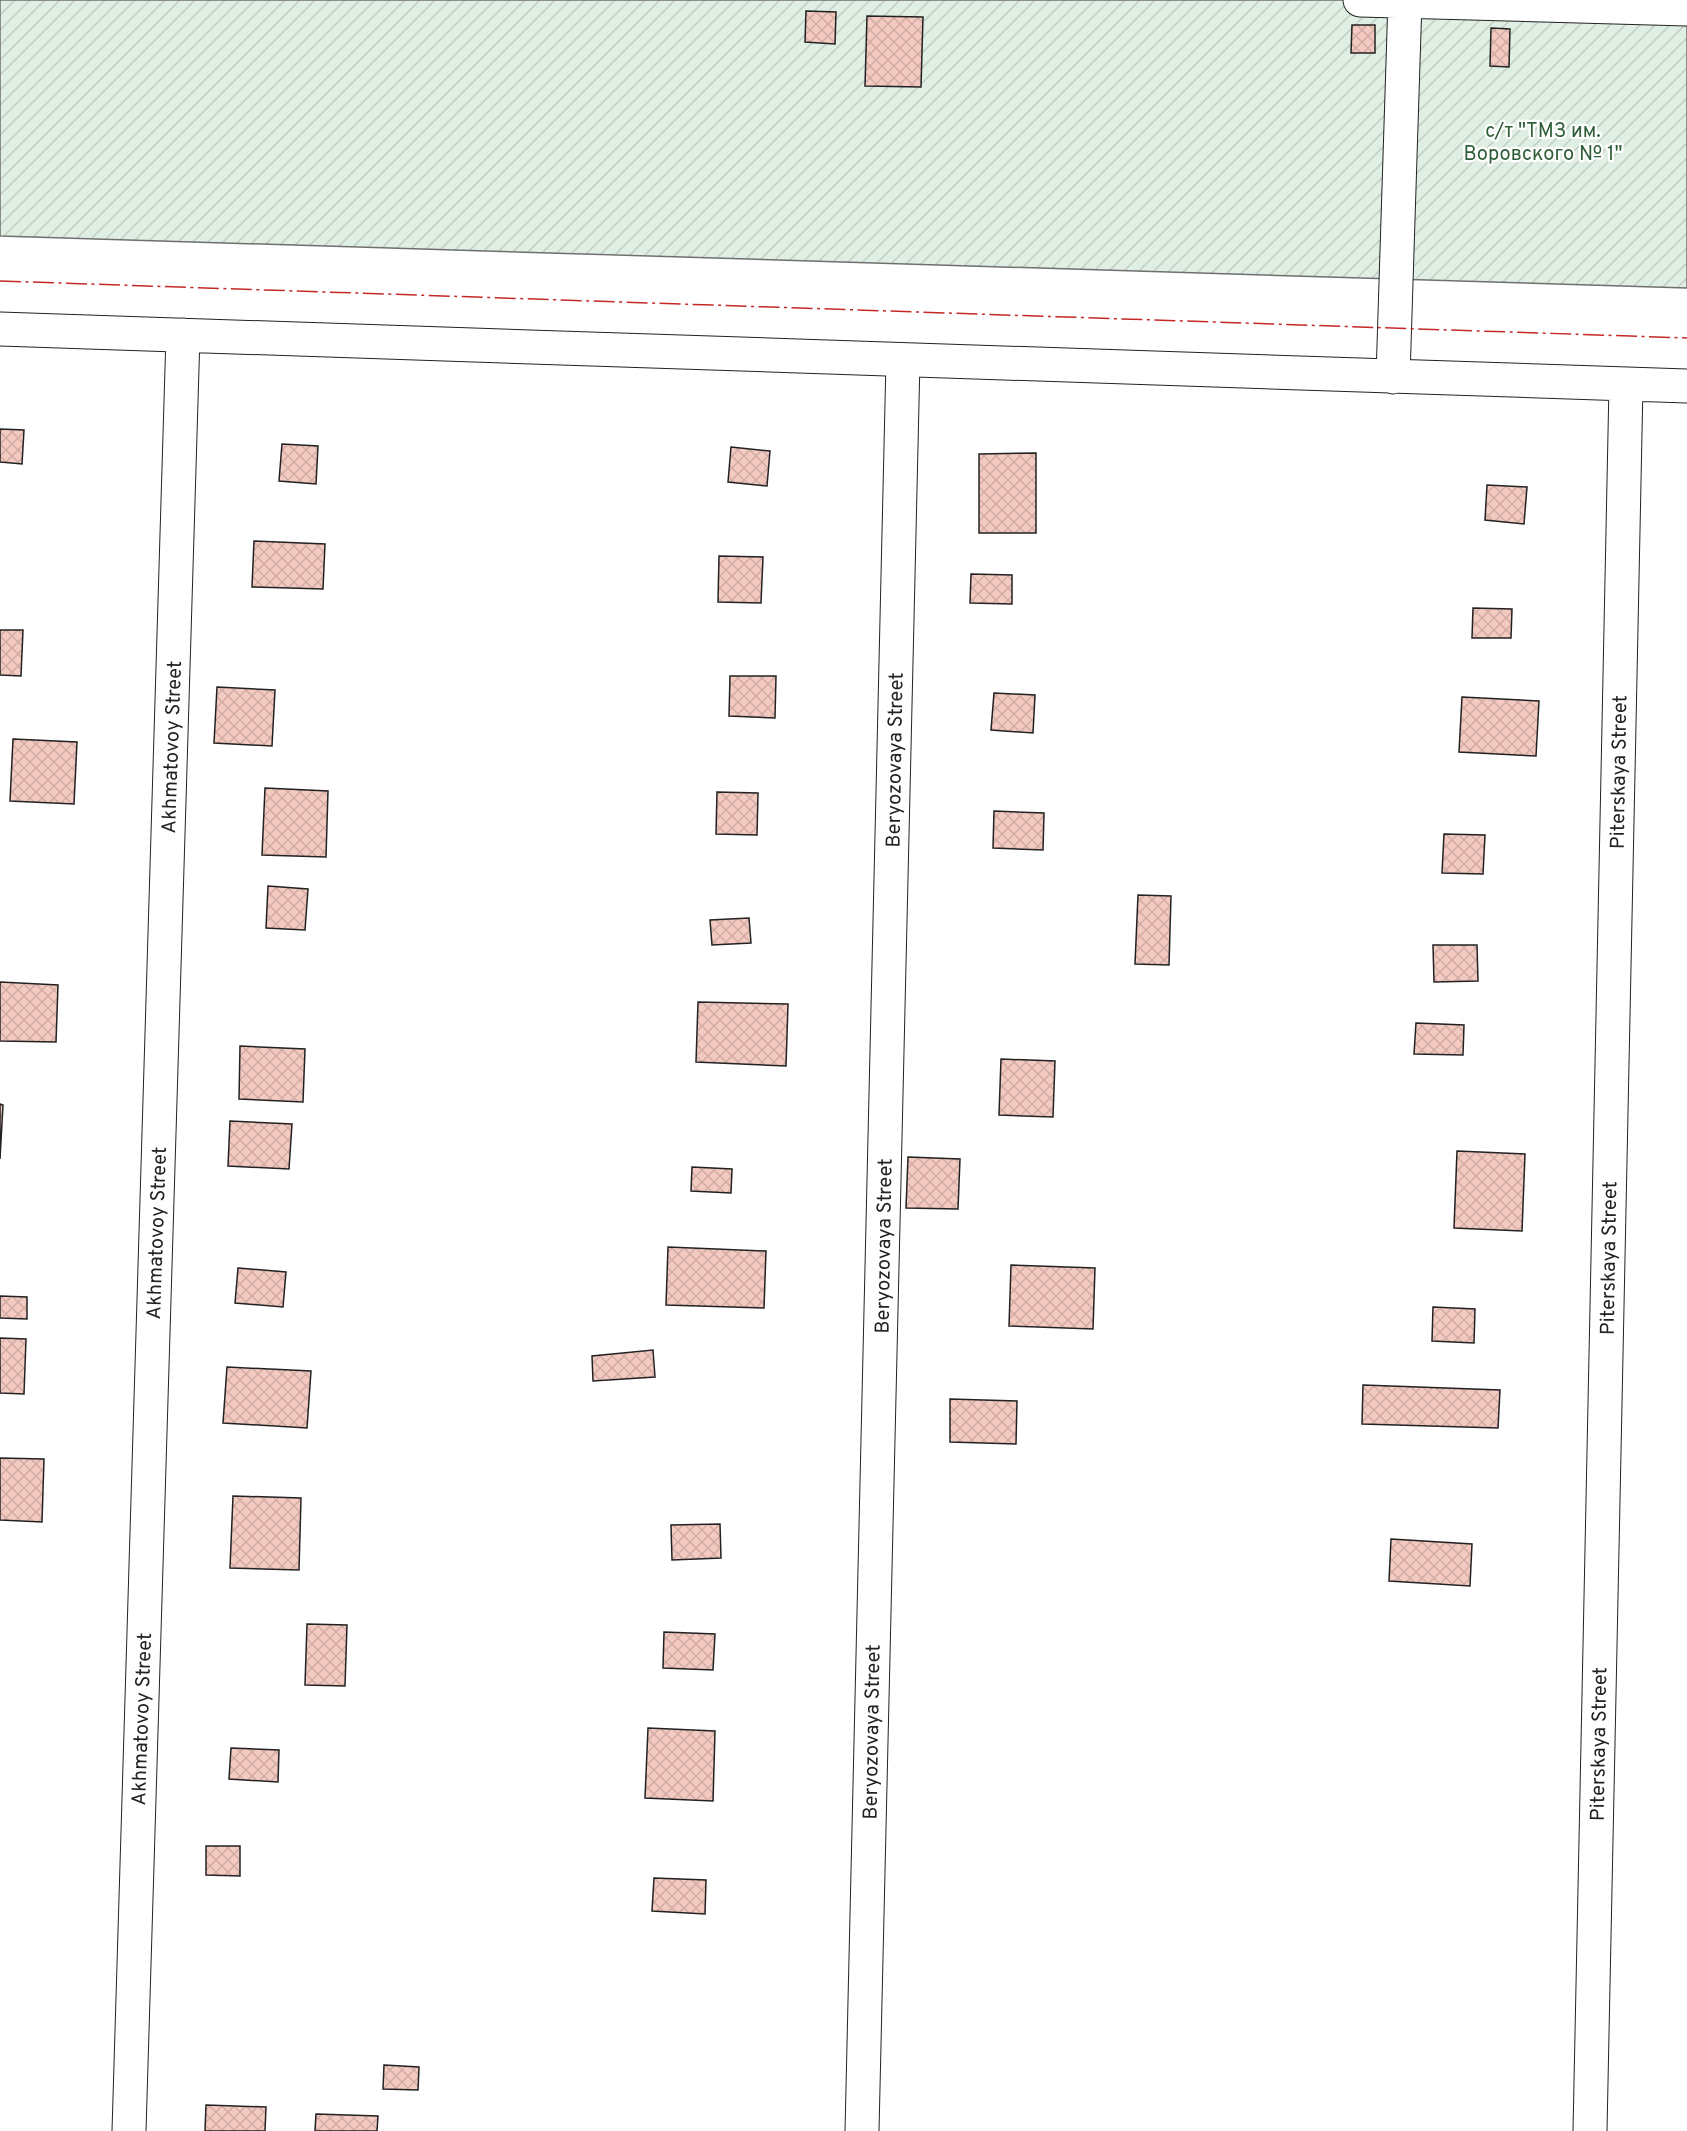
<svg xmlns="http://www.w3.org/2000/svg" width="1687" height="2131" font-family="Overpass,sans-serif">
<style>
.garden{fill:url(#garden-furrows);stroke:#6f6f6f;stroke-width:1.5}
.building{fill:url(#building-cross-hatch);stroke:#222;stroke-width:1.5}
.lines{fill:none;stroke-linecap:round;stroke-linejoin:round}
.street-casing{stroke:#222;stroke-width:35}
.street{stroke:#fff;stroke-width:33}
.power{stroke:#c62828;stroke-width:1.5;stroke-dasharray:21 4.5 3 4.5;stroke-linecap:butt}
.labels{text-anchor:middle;stroke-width:4.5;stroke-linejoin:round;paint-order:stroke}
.park-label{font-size:20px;fill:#2f5e38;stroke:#fff}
.street-label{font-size:20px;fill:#222;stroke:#fff}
</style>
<defs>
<pattern id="garden-furrows" width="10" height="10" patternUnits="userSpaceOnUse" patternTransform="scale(1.5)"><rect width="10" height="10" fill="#e0efe3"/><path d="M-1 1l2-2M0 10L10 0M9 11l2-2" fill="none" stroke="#c0cdc2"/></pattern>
<pattern id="building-cross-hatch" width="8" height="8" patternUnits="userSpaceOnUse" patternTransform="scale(1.5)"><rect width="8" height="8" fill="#f3c9c0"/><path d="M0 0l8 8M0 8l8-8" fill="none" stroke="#d0aca5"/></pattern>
</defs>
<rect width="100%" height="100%" fill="#fff"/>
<path class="garden" d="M0,0H1687V288L0,236Z"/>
<path class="building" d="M806,11L836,12L835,44L805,42Z
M867,16L923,17L921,87L865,86Z
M1352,25H1375V53H1351Z
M1491,28L1510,29L1509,67L1490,66Z
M0,429L24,430L22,464L0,462Z
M282,444L318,446L316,484L279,481Z
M731,447L770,451L767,486L728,482Z
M1036,453V533H979V454Z
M1487,485L1527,487L1524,524L1485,520Z
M254,541L325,544L323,589L252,587Z
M719,556L763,557L761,603L718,602Z
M971,574L1012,575V604L970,603Z
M1473,608L1512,609L1511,638H1472Z
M0,630H23L21,676L0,675Z
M730,676H776L775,718L729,716Z
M217,687L275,690L272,746L214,743Z
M994,693L1035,695L1033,733L991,730Z
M1462,697L1539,701L1536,756L1459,752Z
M13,739L77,742L74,804L10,801Z
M265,788L328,791L326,857L262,855Z
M717,792L758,793L757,835L716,834Z
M994,811L1044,813L1043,850L993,848Z
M1444,834L1485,835L1483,874L1442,873Z
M268,886L308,889L305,930L266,928Z
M1138,895L1171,896L1169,965L1135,964Z
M749,918L751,943L712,945L710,920Z
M1433,945H1477L1478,981L1434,982Z
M0,982L58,985L56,1042L0,1041Z
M698,1002L788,1004L786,1066L696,1062Z
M1416,1023L1464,1025L1463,1055L1414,1054Z
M240,1046L305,1049L303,1102L239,1099Z
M1001,1059L1055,1061L1053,1117L999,1115Z
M0,1104L3,1105L0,1159Z
M230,1121L292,1124L289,1169L228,1166Z
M1457,1151L1525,1154L1522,1231L1454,1228Z
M908,1157L960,1159L958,1209L906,1208Z
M692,1167L732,1169L731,1193L691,1191Z
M668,1247L766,1251L764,1308L666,1305Z
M1011,1265L1095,1268L1093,1329L1009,1326Z
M238,1268L286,1272L283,1307L235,1303Z
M0,1296L27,1297V1319L0,1318Z
M1433,1307L1475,1309L1474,1343L1432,1341Z
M0,1338L26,1339L24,1394L0,1393Z
M653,1350L655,1377L593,1381L592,1356Z
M227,1367L311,1371L307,1428L223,1423Z
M1363,1385L1500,1390L1498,1428L1362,1424Z
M950,1399L1017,1401L1016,1444L950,1442Z
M0,1458L44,1459L42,1522L0,1520Z
M233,1496L301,1498L299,1570L230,1568Z
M720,1524L721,1558L672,1560L671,1525Z
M1391,1539L1472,1544L1470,1586L1389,1581Z
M307,1624L347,1625L345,1686L305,1685Z
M664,1632L715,1634L713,1670L663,1668Z
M648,1728L715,1731L713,1801L645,1798Z
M231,1748L279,1750L278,1782L229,1779Z
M206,1846H240V1876L206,1875Z
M654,1878L706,1880L705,1914L652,1911Z
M384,2065L419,2067L418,2090L383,2089Z
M206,2105L266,2107L265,2131H205Z
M316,2114L378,2116L377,2131H315Z"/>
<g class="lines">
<g class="street-casing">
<path id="street" d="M1360,0L1687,9
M0,329L1687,386
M1393,377L1405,0
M129,2131L183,335
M862,2131L903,360
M1590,2131L1626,385"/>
</g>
<use href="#street" class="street"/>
<path class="power" d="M0,281L1687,338"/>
</g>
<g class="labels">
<g class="park-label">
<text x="1543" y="137">с/т "ТМЗ им.<tspan x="1543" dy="23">Воровского № 1"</tspan></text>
</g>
<g class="street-label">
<text transform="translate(171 747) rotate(-88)" y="7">Akhmatovoy Street</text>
<text transform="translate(894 760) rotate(-89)" y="7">Beryozovaya Street</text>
<text transform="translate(1618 772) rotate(-89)" y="7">Piterskaya Street</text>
<text transform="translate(156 1233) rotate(-88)" y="7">Akhmatovoy Street</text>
<text transform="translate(883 1246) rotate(-89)" y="7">Beryozovaya Street</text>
<text transform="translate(1608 1258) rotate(-89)" y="7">Piterskaya Street</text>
<text transform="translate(141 1719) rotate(-88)" y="7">Akhmatovoy Street</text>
<text transform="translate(871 1732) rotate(-89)" y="7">Beryozovaya Street</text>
<text transform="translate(1598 1744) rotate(-89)" y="7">Piterskaya Street</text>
</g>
</g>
</svg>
